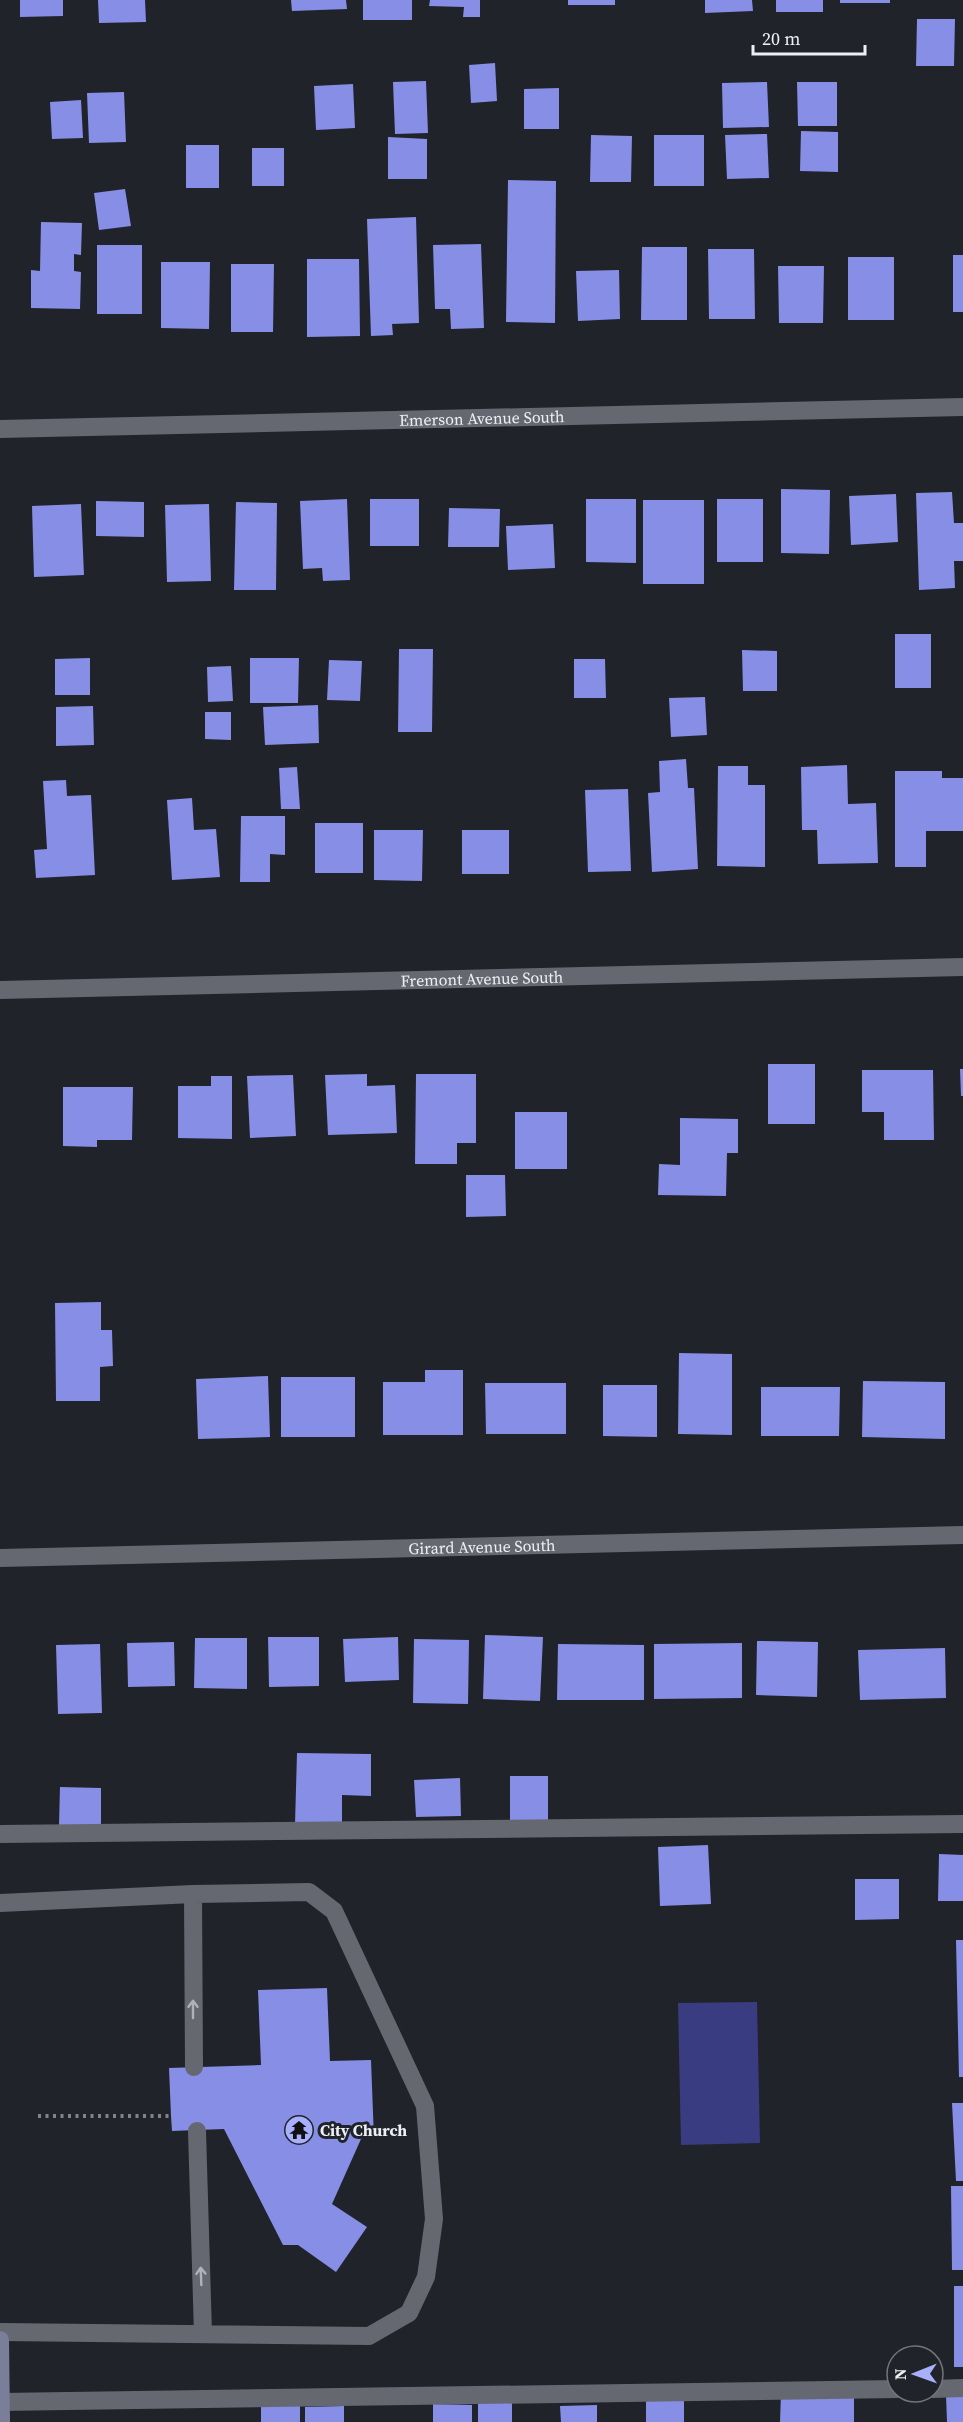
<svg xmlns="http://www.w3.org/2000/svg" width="963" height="2422" font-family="'Source Serif 4',serif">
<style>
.green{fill:#3a3c81}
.building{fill:#868ee6}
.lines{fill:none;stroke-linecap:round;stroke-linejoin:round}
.path{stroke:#82848a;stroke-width:4;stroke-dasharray:3 4.5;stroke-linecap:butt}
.lane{stroke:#666871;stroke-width:18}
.street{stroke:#666871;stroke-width:18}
.secondary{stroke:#7a7e99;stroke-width:18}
.oneway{stroke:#b1b2b9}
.labels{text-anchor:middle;stroke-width:6;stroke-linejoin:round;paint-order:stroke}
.street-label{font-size:16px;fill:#eeeff4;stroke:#21232a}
.poi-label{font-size:16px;font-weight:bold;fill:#eeeff4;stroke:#21232a;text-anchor:start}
</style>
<rect width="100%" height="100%" fill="#21232a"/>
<path class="green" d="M757,2002L760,2143L681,2145L678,2003Z"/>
<path class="building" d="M20,0H63V16L20,17Z
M98,0H145L146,22L99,23Z
M291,0H346L347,9L292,11Z
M363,0H412V20H363Z
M430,0H480V17H463L464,7L429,6Z
M568,0H615V5H568Z
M705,0H752L753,11L705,13Z
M776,0H823V12H776Z
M840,0H890V3H840Z
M917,19H955L954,66H916Z
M495,63L497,101L471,103L469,65Z
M426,81L428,133L395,134L393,82Z
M767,82L769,127L723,128L722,83Z
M797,82H837V126H798Z
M353,84L355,128L316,130L314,86Z
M559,88V129H524V89Z
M124,92L126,142L89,143L87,93Z
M81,100L83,138L52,139L50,102Z
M801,131L838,132V172L800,171Z
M767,134L769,178L727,179L725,135Z
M591,135L632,136L631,182H590Z
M654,135H704V186H654Z
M388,137L427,139V179H388Z
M186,145H219V188H186Z
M252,148H284V186H252Z
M508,180L556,181L555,323L506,322Z
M125,189L131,226L99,230L94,193Z
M416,217L419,323L392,324L393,335L371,336L367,219Z
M41,222L82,223L81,255L74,254V271L81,272L80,309L31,308V270L40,271Z
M481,244L484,328L451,329L450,309H435L433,245Z
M97,245H142V314H97Z
M642,247H687V320H641Z
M708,249H754L755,319H709Z
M953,255H963V312H953Z
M848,257H894V320H848Z
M307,259H359L360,336L307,337Z
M161,262H210L209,329L161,328Z
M231,264H274L273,332H231Z
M778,266H824L823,323H779Z
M619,270L620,319L578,321L576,271Z
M781,489L830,490L829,554L781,553Z
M952,492L954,523H963V561H954L955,588L919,590L916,493Z
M896,494L898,542L851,545L849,496Z
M347,499L350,580L323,581L322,568L303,569L300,501Z
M370,499H419V546H370Z
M586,499H636V563L586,562Z
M717,499H763V562H717Z
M643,500H704V584H643Z
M96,501L144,502V537L96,536Z
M236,502L277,503L276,590H234Z
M81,504L84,575L34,577L32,506Z
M209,504L211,581L167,582L165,505Z
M449,508L500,509L499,547H448Z
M553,524L555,568L508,570L506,526Z
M895,634H931V688H895Z
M399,649H433L432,732H398Z
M742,650L777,651V691H743Z
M90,658V695H55V659Z
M250,658H299L298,703H250Z
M574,659H605L606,698H574Z
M329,660L362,661L360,701L327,700Z
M231,666L233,701L208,702L207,667Z
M705,697L707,735L671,737L669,698Z
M318,705L319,743L265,745L263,707Z
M93,706L94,745L56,746V707Z
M205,712H231V740L205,739Z
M686,759L688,788H694L698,869L652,872L648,793L660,792L659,761Z
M847,765L848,804L876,803L878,863L818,864L817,830H802L801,767Z
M718,766H748V785H765V867L717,866Z
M297,767L300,809H281L279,768Z
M895,771H942V778H963V831H926V867H895Z
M66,780L67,796L91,795L95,875L36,878L34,850L47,849L43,781Z
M628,789L631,871L588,872L585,790Z
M192,798L194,830L216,829L220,877L172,880L167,800Z
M241,816H285V855L270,854V882H240Z
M315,823H363V873H315Z
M374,830H423L422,881L374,880Z
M462,830H509V874H462Z
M768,1064H815V1124H768Z
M960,1069H963V1096H961Z
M862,1070H933L934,1140H884V1112H862Z
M367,1074V1086L395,1085L397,1133L328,1135L325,1075Z
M416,1074H476V1143H457V1164H415Z
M293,1075L296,1136L250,1138L247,1076Z
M211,1076H232V1139L178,1138V1086H211Z
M63,1087H133L132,1140H97V1147L63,1146Z
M515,1112H567V1169H515Z
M680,1118L738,1119V1153H727L726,1196L658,1195L659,1164L680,1165Z
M466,1175H505L506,1216L466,1217Z
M101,1302V1330H112L113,1366L100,1367V1401H56L55,1303Z
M679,1353L732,1354V1435L678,1434Z
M425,1370H463V1435H383V1382H425Z
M268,1376L270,1437L198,1439L196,1379Z
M281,1377H355V1437H281Z
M863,1381L945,1382V1439L862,1437Z
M485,1383H566V1434H486Z
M603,1385H657V1437L603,1436Z
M761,1387H840L839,1436H761Z
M485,1635L543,1637L540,1701L483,1699Z
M268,1637H319V1686L269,1687Z
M398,1637L399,1680L345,1682L343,1639Z
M195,1638H247V1689L194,1688Z
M414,1639L469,1640L468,1704L413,1703Z
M757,1641L818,1642L817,1697L756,1695Z
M174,1642L175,1686L128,1687L127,1643Z
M742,1643V1698L654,1699V1644Z
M100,1644L102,1713L58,1714L56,1645Z
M558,1644L644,1645V1700H557Z
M945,1648L946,1698L860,1700L858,1650Z
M297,1753L371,1754V1796L342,1795V1824H295Z
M510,1776H548V1820H510Z
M460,1778L461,1816L416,1817L414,1780Z
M60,1787L101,1788V1826L59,1825Z
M708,1845L711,1904L660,1906L658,1847Z
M939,1854L963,1855V1901H938Z
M855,1879H899V1919L855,1920Z
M956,1940H963V2077H959Z
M327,1988L330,2061L371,2060L374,2139H361L332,2204L367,2227L336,2272L298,2245H283L224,2129L172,2131L171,2116L169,2068L261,2065L258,1990Z
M952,2103H963V2181H956Z
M951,2186H963V2270H952Z
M954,2286H963V2367H954Z
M781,2393L854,2395V2422H780Z
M963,2394V2422H947L946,2395Z
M646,2398L684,2399V2422H646Z
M478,2401H512V2422H478Z
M433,2404L472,2405V2422H433Z
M261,2405H300V2422H261Z
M597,2405V2422H561L560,2406Z
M344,2406V2422H305V2407Z"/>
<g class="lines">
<path class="path" d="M38,2116H171"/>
<path class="lane" d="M0,1834L963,1824
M193,1894L194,2067
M0,1903L193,1894L309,1892L334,1911L425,2106L434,2219L426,2277L409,2313L369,2336L0,2332
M197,2131L203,2334
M933,2389L963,2388
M0,2402L897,2389"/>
<g class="street">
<path id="s1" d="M0,429L963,407"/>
<path id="s2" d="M0,990L963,967"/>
<path id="s3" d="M0,1558L963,1535"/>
</g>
<path class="secondary" d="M0,2340L1,2422"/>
</g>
<defs><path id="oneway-shaft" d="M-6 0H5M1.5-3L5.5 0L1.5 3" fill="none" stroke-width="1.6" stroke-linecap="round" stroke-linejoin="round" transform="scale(1.5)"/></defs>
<g class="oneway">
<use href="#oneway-shaft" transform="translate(193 2009) rotate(-90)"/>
<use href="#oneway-shaft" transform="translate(201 2276) rotate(-92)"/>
</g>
<defs>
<g id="temple-disc" transform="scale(1.5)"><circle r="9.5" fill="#a8b0fc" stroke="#21232a"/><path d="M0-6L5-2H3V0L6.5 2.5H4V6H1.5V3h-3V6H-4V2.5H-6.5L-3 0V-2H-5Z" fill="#111"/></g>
</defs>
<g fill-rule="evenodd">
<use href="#temple-disc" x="299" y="2130"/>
</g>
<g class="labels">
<g class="street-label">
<text dy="6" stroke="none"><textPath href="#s1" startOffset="482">Emerson Avenue South</textPath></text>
<text dy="6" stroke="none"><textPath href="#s2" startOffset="482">Fremont Avenue South</textPath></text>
<text dy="6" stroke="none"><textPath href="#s3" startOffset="482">Girard Avenue South</textPath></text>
</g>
<g class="poi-label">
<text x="320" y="2136">City Church</text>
</g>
</g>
<g transform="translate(915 2374) rotate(269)"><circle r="28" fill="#21232a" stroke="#73757b" stroke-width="1.5"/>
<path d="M0-4.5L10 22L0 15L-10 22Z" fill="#a8b0fc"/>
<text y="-9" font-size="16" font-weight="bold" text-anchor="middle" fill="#eeeff4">N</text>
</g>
<path d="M753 45v9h112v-9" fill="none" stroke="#eeeff4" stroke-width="3"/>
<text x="762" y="45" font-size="18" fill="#eeeff4" stroke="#21232a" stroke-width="4.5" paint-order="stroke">20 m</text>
</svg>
